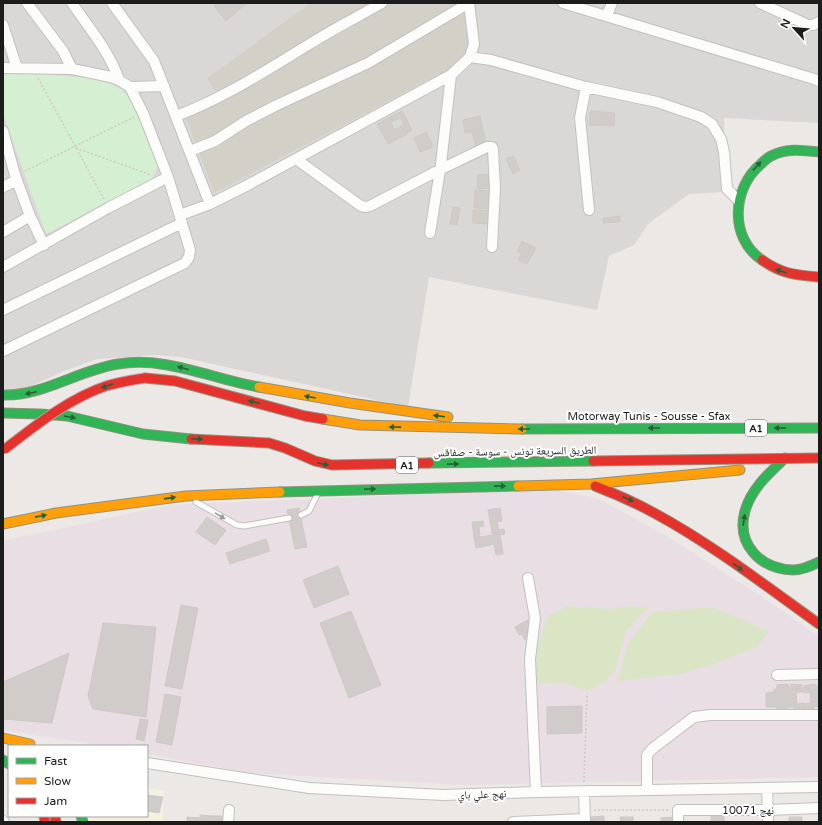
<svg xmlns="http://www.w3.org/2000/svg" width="822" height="825" font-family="'Varela Round','Noto Naskh Arabic',sans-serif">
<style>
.residential{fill:#dad8d6}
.industrial{fill:#e8dee4}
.education{fill:#f4f1e0}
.construction{fill:#d3d1c7}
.grass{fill:#dae5c6}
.park{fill:#d5efd2}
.building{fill:#d0ccca;stroke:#cec9c6;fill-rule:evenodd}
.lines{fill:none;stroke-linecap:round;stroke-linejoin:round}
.lane-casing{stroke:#c2c0bf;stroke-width:7}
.street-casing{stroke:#c2c0bf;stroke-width:12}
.fast-casing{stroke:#92927f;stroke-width:11}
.slow-casing{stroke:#92927f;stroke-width:11}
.jam-casing{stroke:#92927f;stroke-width:11}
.path{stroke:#d4c7c6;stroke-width:1.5;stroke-dasharray:2 2;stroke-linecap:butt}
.lane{stroke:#fcfcfb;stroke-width:5}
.street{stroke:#fcfcfb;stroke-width:10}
.fast{stroke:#30b455;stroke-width:9}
.slow{stroke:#ff9f0a;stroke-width:9}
.jam{stroke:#e5322d;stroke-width:9}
.jam-bridge-casing{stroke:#bd9faa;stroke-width:11;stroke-linecap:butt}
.jam-bridge{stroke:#e5322d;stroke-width:9}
.oneway{fill:#256036}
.oneway2{fill:#979797}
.labels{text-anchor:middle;stroke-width:4;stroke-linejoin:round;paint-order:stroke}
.shield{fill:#fff;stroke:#606060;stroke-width:1}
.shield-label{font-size:10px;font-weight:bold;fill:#1c1c1c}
.street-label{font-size:11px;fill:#1c1c1c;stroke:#fff}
</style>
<rect width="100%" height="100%" fill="#ebe8e5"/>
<path class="residential" d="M3,3H819V123L724,118L725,192L689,194L648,224L634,245L609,256L597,310L429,277L408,407L181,357L156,355L97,359L62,372L16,393L3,388Z"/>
<path class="industrial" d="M552,489L599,499L668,537L759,595L819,636V777L466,785L250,773L147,754V746H106L3,730V541L171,505Z"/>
<path class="education" d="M147,788L164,791L163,822H87V816H147Z"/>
<path class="construction" d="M311,3H469L475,38L465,61L214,193L182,107L218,96L207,78Z"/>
<path class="grass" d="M568,606L609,609L632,606L648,608L626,631L615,671L605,682L587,691L565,682L539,684L533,682L530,669L548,616Z
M712,607L769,631L757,647L711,665L680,674L617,681L629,642L652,612Z"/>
<path class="park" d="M3,71L99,79L122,90L130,99L159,164L152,179L46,234L3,114Z"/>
<path class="building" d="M218,3H247L226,21L214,6Z
M402,111L412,130L406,134V135L388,144L377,124ZM401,118L404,125L394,130L391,122Z
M590,111L615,113L614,126L589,125Z
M480,116L483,130L465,133L463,120Z
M483,130L486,143L476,146L472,133Z
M427,132L433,147L420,152L414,138Z
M513,156L520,170L513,174L506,159Z
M491,174L492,188L478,189L477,175Z
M475,190L490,191V209L474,208Z
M453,207L460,208L457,225L450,224Z
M473,210L492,211L491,224L473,223Z
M620,216V222L603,223V218Z
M522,241L536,248L527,264L518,260L522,253L517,251Z
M299,508L307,547L295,549L287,510Z
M500,508L502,521L497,522L499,532L492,533L488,510Z
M207,517L226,530L215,545L196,532Z
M483,521L484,526L479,527L480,537L474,538L472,522Z
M504,529L505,534L500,535L503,554L496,555L494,544L476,548L474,538L493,535L492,533L499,532V530Z
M266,539L270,551L230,564L226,553Z
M338,566L349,594L314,608L303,580Z
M181,605L198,608L182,689L165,686Z
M351,611L381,685L349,698L320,623Z
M528,620L533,628V635L525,640L522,634L519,635L515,627Z
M103,623L156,627L146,717L93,709L88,696Z
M69,653L52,723L3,719V682Z
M819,683V706L814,707V709H804V704L811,703L810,692L804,693V686L815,684V686H818V684Z
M788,684L789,687H791V684L802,685L803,692H796L797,704L804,703V709H794V707L787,708V711H780V709H777V707H766V693L774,692V689H777V685Z
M165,694L181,697L172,745L156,742Z
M582,706V733L547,734V707Z
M140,719L148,720L144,741L136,739Z
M147,795L163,797L159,813L147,811Z
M200,815L213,816V822H200Z
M213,816H225V822H213Z
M604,816V822H590V817Z
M711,816H724V822H711Z
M187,817L200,818V822H187Z
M620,817H633V822H621Z
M676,817V822H661V818Z
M789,817H802V822H789Z"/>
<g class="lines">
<g class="lane-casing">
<path id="lane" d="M196,502L237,525L244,526L289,518
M301,515L309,511L317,495"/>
</g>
<g class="street-casing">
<path id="street" d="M27,3L63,51L72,69
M72,3C89,28 109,51 119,80
M112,3L154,61L210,204
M563,3L814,79L819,81
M760,3L808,25H813L819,22
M607,15L612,3
M3,25L17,68
M470,57L491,60L586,87L657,102L701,117L712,124L721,139L724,152L727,189L739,201
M3,68L72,69L111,77L119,80L130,87L143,113L168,177L190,250L189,257L185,263L3,351
M130,87L164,86
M586,87L580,118L589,210
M176,116C225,98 268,69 313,42C335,28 359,16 382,3
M3,131L15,175L30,216L44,245
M190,151L215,141L246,121L277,105L368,63L469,3
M296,159L361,206L366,207L370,206L441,169L487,147H492L493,149L495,189L492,247
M3,187L17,180
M180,215L210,204L246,186L451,75L470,57L474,44L469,3
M3,232L30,216
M430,233L441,164L451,75
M3,267L108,208L168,177
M3,310L182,223
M528,578L535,618L530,659L536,792
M777,675L819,674
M147,763L309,788L443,795L536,792L819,787
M767,788L768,822
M647,790V755L652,749L694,717L710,715H819
M584,792L585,822
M3,821L4,822
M228,822L229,810
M513,822L585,819
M678,822V810H768L819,808"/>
</g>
<g class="fast-casing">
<path id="fast" d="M762,260C729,238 732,188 761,164C764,161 767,158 771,156C787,148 802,150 819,152
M3,395C44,396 78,370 118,364C166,356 212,379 259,387
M3,413L40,414L67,416L143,434L191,439
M522,429L819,428
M785,458C769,473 751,489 745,511C736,544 760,569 793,570C802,570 811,566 819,562
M429,463L593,461
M280,492L518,486
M3,760L9,764
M81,816L83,822"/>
</g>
<g class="slow-casing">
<path id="slow" d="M259,387L350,403L448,417
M323,419L360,425L522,429
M518,486L591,484L740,470
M3,524L56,513L186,496L280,492
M3,738L30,744"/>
</g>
<g class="jam-casing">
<path id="jam" d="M762,260C782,274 795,275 819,277
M145,378L175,381L305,416L323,419
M191,439L269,443L285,448L315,461L332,465L429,463
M593,461L819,458
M595,486C616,494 636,503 656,514C713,545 766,586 819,624
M44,816L45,822
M55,816L56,822"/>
</g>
<path class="path" d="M38,78L104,199
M76,148L151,175
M25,171L134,117
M584,782L587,693
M594,810H668"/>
<use href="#lane" class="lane"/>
<use href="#street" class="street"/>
<use href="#fast" class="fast"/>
<use href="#slow" class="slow"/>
<use href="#jam" class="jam"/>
<g class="jam-bridge-casing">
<path id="jam-bridge" d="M5,449C36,425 68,399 106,386C119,382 132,380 145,378"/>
</g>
<use href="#jam-bridge" class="jam-bridge"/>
</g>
<defs><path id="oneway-solid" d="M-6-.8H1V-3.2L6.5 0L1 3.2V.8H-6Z"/></defs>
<g class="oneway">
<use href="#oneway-solid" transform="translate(757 166) rotate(-47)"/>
<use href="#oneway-solid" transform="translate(781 271) rotate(-161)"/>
<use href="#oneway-solid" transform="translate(183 368) rotate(-164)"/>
<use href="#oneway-solid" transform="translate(107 386) rotate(161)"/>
<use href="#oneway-solid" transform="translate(31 393) rotate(168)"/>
<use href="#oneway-solid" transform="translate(310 397) rotate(-170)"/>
<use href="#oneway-solid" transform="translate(254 402) rotate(-165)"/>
<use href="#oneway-solid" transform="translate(439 416) rotate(-173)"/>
<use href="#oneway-solid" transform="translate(70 417) rotate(10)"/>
<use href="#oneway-solid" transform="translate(395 427) rotate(-179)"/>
<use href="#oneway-solid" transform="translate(654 428) rotate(180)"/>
<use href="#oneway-solid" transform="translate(780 428) rotate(180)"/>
<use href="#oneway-solid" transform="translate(524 429) rotate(180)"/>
<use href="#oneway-solid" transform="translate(197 439) rotate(3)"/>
<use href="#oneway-solid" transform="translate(323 464) rotate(12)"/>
<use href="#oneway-solid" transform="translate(453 464) rotate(-1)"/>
<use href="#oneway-solid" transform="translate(500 486) rotate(-1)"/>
<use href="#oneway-solid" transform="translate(370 489) rotate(-1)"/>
<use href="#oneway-solid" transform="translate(170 498) rotate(-8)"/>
<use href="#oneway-solid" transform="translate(628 499) rotate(24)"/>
<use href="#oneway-solid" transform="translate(41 516) rotate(-11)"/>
<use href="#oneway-solid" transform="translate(744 520) rotate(-81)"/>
<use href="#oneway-solid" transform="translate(738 567) rotate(36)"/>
</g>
<use class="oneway2" href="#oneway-solid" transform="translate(220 516) rotate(31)"/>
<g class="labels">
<g class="shield">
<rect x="745" y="420" width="22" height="16" rx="3"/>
<rect x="396" y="457" width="22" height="16" rx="3"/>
</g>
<g class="shield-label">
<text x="756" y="432">A1</text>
<text x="407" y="469">A1</text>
</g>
<g class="street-label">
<text x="649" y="420">Motorway Tunis - Sousse - Sfax</text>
<text transform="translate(515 451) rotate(-1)" y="4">الطريق السريعة تونس - سوسة - صفاقس</text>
<text transform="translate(482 794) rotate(-2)" y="4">نهج علي باي</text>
<text x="748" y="814">نهج 10071</text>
</g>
</g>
<rect width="822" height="825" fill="none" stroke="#1c1c1c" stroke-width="8"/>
<rect x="8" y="745" width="140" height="72" fill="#ffffff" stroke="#a4a4a4"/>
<rect x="16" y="758" width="20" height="6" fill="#30b455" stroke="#a4a4a4"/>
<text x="44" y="765" font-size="12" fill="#1c1c1c">Fast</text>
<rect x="16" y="778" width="20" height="6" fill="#ff9f0a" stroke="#a4a4a4"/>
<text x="44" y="785" font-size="12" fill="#1c1c1c">Slow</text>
<rect x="16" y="798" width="20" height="6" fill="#e5322d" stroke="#a4a4a4"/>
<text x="44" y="805" font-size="12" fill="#1c1c1c">Jam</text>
<g transform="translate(794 28) rotate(297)" stroke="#ffffff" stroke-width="3" paint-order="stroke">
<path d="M0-3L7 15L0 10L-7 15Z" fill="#1c1c1c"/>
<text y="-6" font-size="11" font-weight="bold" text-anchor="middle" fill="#1c1c1c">N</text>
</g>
</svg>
